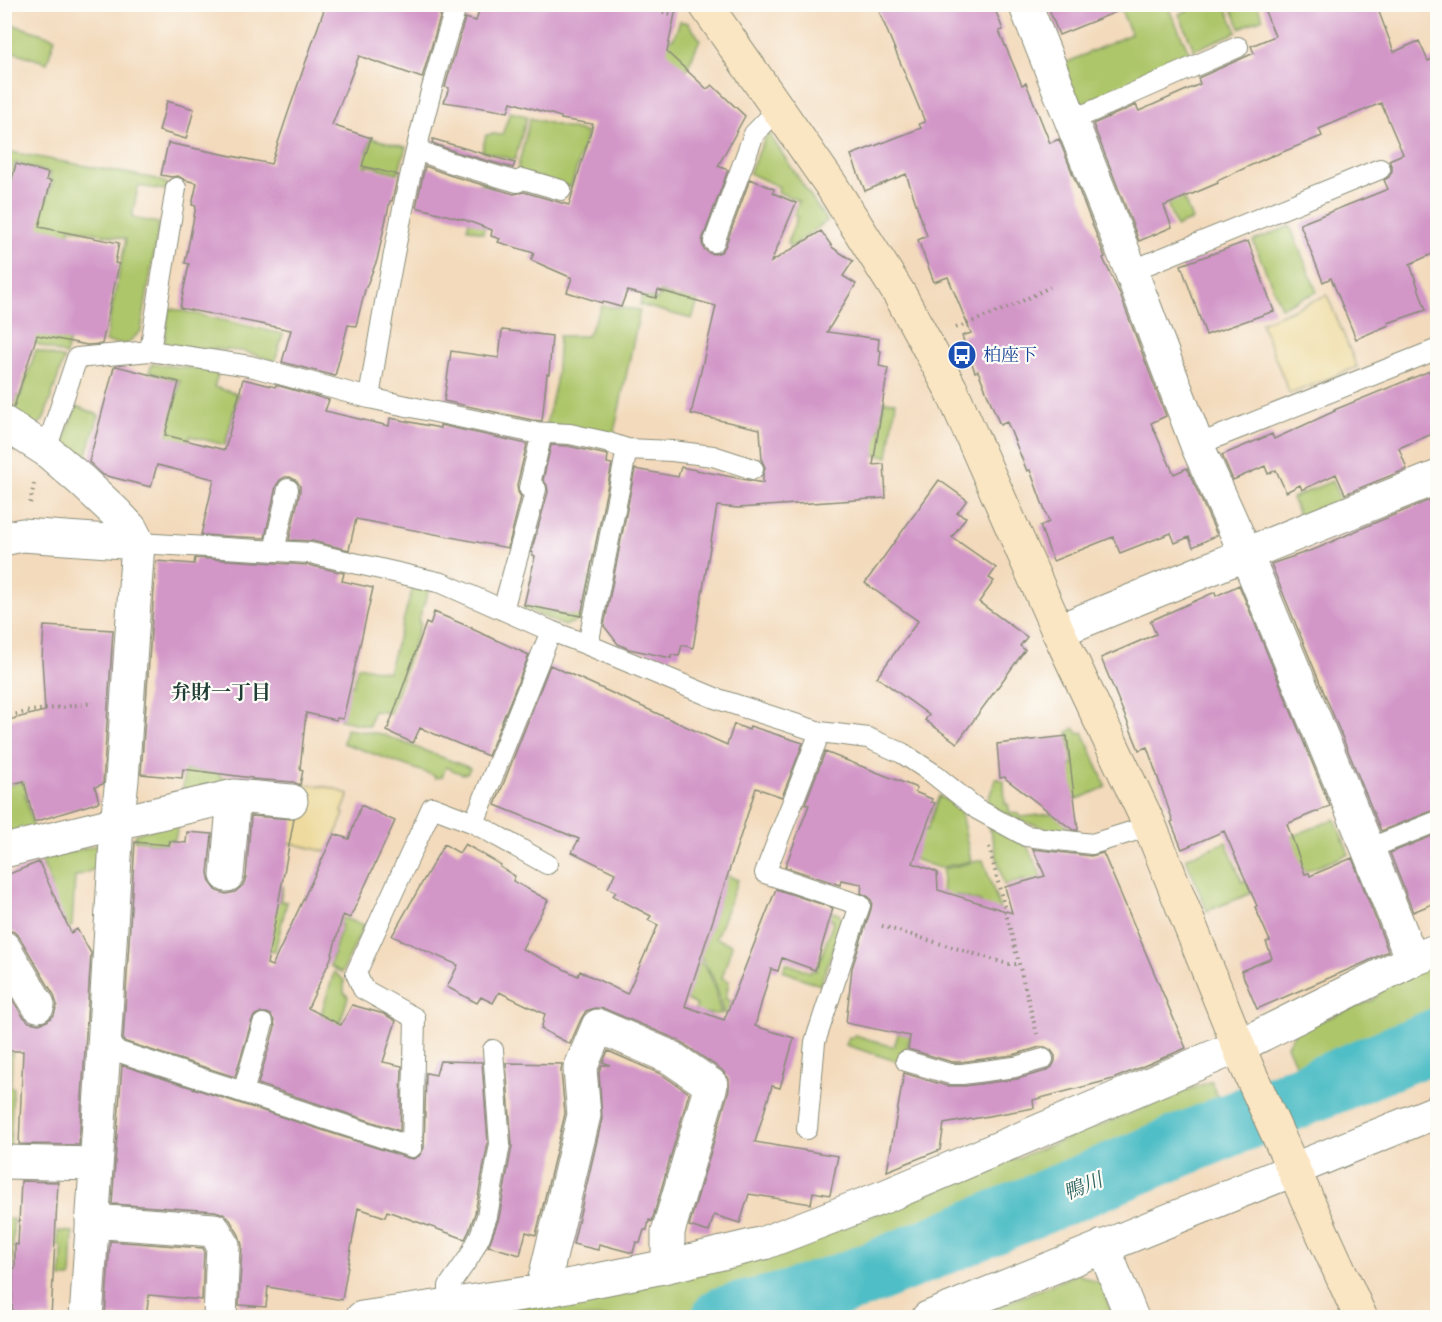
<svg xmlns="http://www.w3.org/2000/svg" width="1442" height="1322" font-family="Alegreya,'Noto Serif JP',serif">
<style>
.green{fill:#aec66b;stroke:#668250;stroke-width:1.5;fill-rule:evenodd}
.sand{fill:#eeda9e;stroke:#868c69;stroke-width:1.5}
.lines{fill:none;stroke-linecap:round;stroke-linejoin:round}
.river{stroke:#50bec6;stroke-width:63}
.building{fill:#d296c7}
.lane-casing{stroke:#898c78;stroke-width:22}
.street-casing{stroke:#898c78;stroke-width:35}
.secondary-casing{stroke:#898c78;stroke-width:35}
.path{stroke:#898c78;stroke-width:4;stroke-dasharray:1.5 4.5;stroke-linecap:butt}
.lane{stroke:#fff;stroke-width:20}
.street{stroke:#fff;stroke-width:33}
.secondary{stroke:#fbe6c4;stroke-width:33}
.labels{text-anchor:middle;stroke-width:4.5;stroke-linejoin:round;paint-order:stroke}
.transit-label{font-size:18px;fill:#164399;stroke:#fdfcf7;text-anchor:start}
.neighbourhood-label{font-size:20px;font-weight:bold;fill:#1f3d34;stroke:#fdfcf7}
.water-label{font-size:20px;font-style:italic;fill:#2e6460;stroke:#fdfcf7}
</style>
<rect width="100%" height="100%" fill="#fdfcf7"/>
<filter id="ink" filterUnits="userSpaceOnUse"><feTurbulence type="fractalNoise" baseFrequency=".0167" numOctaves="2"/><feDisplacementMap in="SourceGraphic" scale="12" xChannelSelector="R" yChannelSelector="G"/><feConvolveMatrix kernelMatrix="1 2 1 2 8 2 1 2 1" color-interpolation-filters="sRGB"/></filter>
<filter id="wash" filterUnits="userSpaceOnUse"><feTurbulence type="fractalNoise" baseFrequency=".008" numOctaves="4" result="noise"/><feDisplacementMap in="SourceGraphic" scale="24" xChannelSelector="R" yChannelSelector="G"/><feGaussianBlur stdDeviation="1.35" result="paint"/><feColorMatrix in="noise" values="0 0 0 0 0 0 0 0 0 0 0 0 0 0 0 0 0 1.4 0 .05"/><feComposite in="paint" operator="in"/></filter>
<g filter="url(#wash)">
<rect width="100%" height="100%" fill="#f3dabc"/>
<path class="green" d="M1119,5H1167L1191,56L1084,103L1075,101L1059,66L1131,34Z
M1200,5H1225L1237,32L1194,50L1179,14Z
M1230,5H1257L1263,18L1240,28Z
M680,21L688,23L700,39L658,136L657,45L674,38Z
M5,22L55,38L47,63L5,49Z
M510,112L527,116L515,160L482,151L486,135L493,134L502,135Z
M530,118L587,133L571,187L517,171Z
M768,132L827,221L791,247L787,244L797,217L794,215L799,201L778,192L779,187L749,173Z
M371,138L406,147L398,173L367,165L360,190L352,148L367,152Z
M1163,141L1192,220L1176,227L1151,160L1112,174L1108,162Z
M5,151L157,179L168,184L165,190L138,186L132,218L159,223L141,331L127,344L105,342L126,239L70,228L53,326L67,331L69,342L66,355L5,332ZM15,163L51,173L49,179L53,181L47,200H43L41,205L6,196Z
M481,181L494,185L488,208L490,209L483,233L467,228Z
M1290,226L1317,292L1281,307L1253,241Z
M660,292L681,299L683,292L699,297L692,319L640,305L642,296L658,300Z
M602,306L640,310L614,433L546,425L556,382L559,336H587Z
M169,308L283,334L275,361L242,351L164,346Z
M36,350L64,359L43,421L34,426L23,423L10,406L14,395L20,397Z
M152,364L219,371L214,387L238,394L225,445L190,436L182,463L162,459L180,381L149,372Z
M884,401L896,402L888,457L816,446L869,428L880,430Z
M76,406L99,415L82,470L65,448V438Z
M1332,481L1341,502L1300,518L1292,498Z
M573,574L595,580L585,618L564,626L524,608L525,603L540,607L539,610L572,616L579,587Z
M414,584L429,589L418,622L421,623L390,713L373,711L369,726L340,720L347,684L353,685L358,666L388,672Z
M1074,728L1079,734L1083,732L1106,787L1066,804L1078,833H1063L1014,819L987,803L996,778L1004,781L1005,804H1008L1010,813L1019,814L1021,817L1059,813L1053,768L1073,765L1068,732Z
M346,729L381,734L470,768L467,773L462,774L446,767L442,777L435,778V776L343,743Z
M185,770L220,773V777L230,778L229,785L182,796Z
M41,777L44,789L25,794L34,831L5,839V786Z
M939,796L960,808L971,861L939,868L891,851L923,829L927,830Z
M1335,819L1349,854L1207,911L1186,858L1226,842L1242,882L1283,866L1275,843Z
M179,820L175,840H167V845L147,843V841L134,840L136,834Z
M989,826L1027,846L1079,954L1026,889L1023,880L1004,885Z
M98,845L104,852V865L75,877L72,926L60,931L48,888L52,886L41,859Z
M983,860L1001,912L981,905V902L955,895L941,935L943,869Z
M722,873L738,880L716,938L732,945L722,978L729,981L726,999L743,1007L740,1016L723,1013C717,986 713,970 694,950Z
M265,883L283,886L280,901L287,902L275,951L240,947Z
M826,910L839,914L843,921L820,985L783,971L786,963L810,972L812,970L816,971L834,920L824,916Z
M336,916L364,925L342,973L330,966L342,925L335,923Z
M696,957L708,971L714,986L721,1014L693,1013L697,1006L681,996Z
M1437,964V1021L1302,1079L1287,1045L1296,1031L1373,1000L1388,983Z
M334,972L344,980V992L348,997L338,1030L319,1021Z
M919,1006L902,1063L846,1045L849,1037L854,1038L855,1035L894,1047L902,1021Z
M5,1053H12L11,1084H5Z
M1211,1081L1227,1119L793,1293L663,1317L468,1318L791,1248Z
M5,1087H13L10,1148H5Z
M5,1219H13V1249H5Z
M58,1231L73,1232L71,1278H61L62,1246H58Z
M5,1252H13L12,1302H5Z
M1077,1274L1100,1283L1113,1317L970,1318Z"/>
<path class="sand" d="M1327,295L1357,367L1290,394L1261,323Z
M305,784L333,788L349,795L342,812L344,814L328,852L286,842L288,809L297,810Z"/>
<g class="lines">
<path class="river" d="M723,1318L786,1303L860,1278L1438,1039"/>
</g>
<g id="blocks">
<path class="building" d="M326,4H420L419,9L441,14L422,78L359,56L332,125L371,138L362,166L398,175L392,201H390L377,260L365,290L356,326L348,325L335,376L282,362L291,330L180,308L189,264L185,263L196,206L192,205L197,183L185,180L178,176L171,177L161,175L168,143L271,164L288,113Z
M481,4H677L667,52L707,89L712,85L745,116L718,166L728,170L703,238L702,243L704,249L709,253L715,254L721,252L725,247L750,179L774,189L773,193L796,203L771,262L821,231L833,248L853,261L843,276L856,284L827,332L879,339L878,350L881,351L879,366L888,368L873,465L884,464L886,498L738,508L717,506L693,648L682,645L679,656L671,655V658L629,649L618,644L604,626L635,469L678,477L681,467L763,483V475L765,467L762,461L760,429L691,414L716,306L658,290L656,298L627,291L621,307L603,302L602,303L567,292L572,278L531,260L534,253L498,242L500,239L491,236L492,230L465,220L416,207L425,166L449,175L514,194L524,192L569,205L593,124L561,119V117L511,102L508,112L444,102L449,88L445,87L465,18L476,21Z
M876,4H993L1003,30L999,31L1022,85L1026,83L1050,143L1059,139L1105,257L1103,258L1119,292L1166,416L1151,423L1174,474L1187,468L1217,535L1193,547L1189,537L1175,543L1171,533L1120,553L1113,537L1053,561L1040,526L1049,522L1030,470L1027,471L1007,422L1000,425L978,371L975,372L962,336L971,333L948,277L934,282L918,240L927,236L906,174L865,191L851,155L921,128L919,124L925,122Z
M1047,4H1131V6L1059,35Z
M1262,4H1376L1394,52L1419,41L1428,61L1437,57V252L1410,264L1426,310L1388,323L1389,325L1356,339L1331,278L1323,282L1300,224L1388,189L1384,180L1389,177L1392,171V168L1389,160L1403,154L1381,103L1319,129L1322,136L1273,156V155L1217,181L1218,183L1164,206L1172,227L1139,241L1093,124L1136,105L1139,111L1200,84L1198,78L1254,53L1251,46L1275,36Z
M167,101L194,109L186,139L159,131Z
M433,139L515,163L513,168L456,152L432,143Z
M16,164L48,173L46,180L51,181L39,227L119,243L115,263L119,264L102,344L87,345L37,335L14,407L4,404V208Z
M1248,241L1274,311L1206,335L1181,265Z
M502,330L552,336L549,374H547L542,421L532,420L444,401L451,351L499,358Z
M116,366L179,382L165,435L225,450L243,379L275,387L276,385L329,400L325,411L389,426L390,418L440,428V425L527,444L517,485L518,492L521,497L508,548L356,519L349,550L312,541L289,540L300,491V486L297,481L290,477H285L280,480L276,486L265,538L201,535L214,479L157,465L151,487L103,475L89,462L114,367Z
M1437,368V432L1399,448L1407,469L1345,494L1336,474L1302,490L1300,485L1286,492L1276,470L1268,474L1265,466L1233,480L1222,455L1272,434L1274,439L1335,411L1334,410Z
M551,445L568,446L603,454L608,455L607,463L612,464L581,616L524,605L534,561L535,556L532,555L533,553L531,552L548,492L547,485L543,480Z
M939,480L967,500L957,513L966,517L952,537L996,568L989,578L994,581L979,602L1027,637L1020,646L1025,650L957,743L925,720L929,715L877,677L918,621L865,583Z
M1437,497V774L1430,777L1437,803V809L1381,831L1271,564L1318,548L1360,529Z
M195,558L308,565L344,573L342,581L373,588L343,719L337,718L336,720L306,713L300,769L303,770L300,785L293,782L252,779V778L183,769L182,778L141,774L156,561L194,564Z
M1239,585L1330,806L1287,824L1305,874L1309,873L1310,876L1352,858L1388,951L1366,962L1257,1009L1241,971L1272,958L1266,942L1270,941L1255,907L1257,906L1224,831L1182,849L1171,822L1173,821L1147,747L1139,750L1101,658L1156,634L1150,621L1215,592L1216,596Z
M434,612L472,628V629L529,655L488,756L420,728L413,743L387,731L426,623L430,625Z
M44,626L113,630L103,784L95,787L99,802L34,822L24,781L4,786V721L45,711L42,659Z
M550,665L727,745L734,724L749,730L750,726L803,743L782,797L756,788L685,1006L724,1020L776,889L833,908L815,970L782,958L778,971L771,969L755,1026L794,1038L780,1088L772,1086L755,1142L838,1156L830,1195L813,1192L811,1204L749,1194L740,1223L714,1215L709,1232L689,1226L729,1090V1079L722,1070L678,1040L605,1009L595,1008L586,1011L581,1019L570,1044L541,1029L545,1014L499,992L493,1003L481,997L477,1003L447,987L458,965L392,936L444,844L459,853L465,844L501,865L500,867L515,876L513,881L548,900L522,949L578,976L580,971L627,994L658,925L648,920L651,916L613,896L616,892L608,888L615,873L572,852L579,839L495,805Z
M1067,736L1078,830H1073L1006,779L1005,777L1000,778L997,744Z
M825,752L917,788L915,792L932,799L931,802L935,803L913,863L937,872L938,890L1012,913L1005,887L1045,876L1033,849L1091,856L1103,853L1129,913L1186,1048L1113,1079L1033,1100L1034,1108L944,1124L940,1150L887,1171L904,1073L947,1086H964L1017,1079L1046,1071L1052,1067L1055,1061V1056L1051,1050L1045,1047H1040L1013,1055L961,1062H952L908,1049L910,1036L846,1023L852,968L871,909L872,902L869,897L861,893L862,884L841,880L840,885L785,867L809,805L805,804Z
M361,805L395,821L350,918L343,915L331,958L308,1008L341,1025L352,1005L384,1014L396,1021L383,1062L402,1066L400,1131L258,1084L275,1027L274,1021L271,1015L267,1013H260L255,1015L252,1020L235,1077L123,1041L135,842L169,845L170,841L186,843L187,832L212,834L208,873L210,882L217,891L226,894L235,892L243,885L246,877L251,816L294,819L267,964L272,966L334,834L349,839Z
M1437,834V902L1413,912L1390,853Z
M39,862L71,933L77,929L91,953L79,1145L19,1144L23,1051H4V985L22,1015L29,1022L39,1024L47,1021L54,1015L57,1005L54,995L20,938L14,932L4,929V876Z
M608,1051L661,1074L689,1093L652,1221L649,1220L647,1230H644L640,1243L636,1242L633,1253L599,1244L598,1250L573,1244L602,1119L599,1072L602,1065H610L603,1062Z
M440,1061L482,1062L488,1143L475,1213L469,1231L465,1239L387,1211L385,1217L358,1208L342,1300L268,1287L266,1307L239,1305L242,1245L239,1235L230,1220L224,1214L215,1211L112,1204L122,1065L408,1158L413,1159L419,1156L424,1148L426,1073L436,1075Z
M506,1063L562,1064L561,1071L565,1114L536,1235L526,1232L520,1255L489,1246L488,1247L499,1218L512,1146Z
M21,1181L58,1182L51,1317H12L13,1268H15V1244L18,1245Z
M110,1241L203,1248L204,1250L202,1300L149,1295L146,1317H105Z"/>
</g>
</g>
<g filter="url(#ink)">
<use href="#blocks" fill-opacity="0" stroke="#898c78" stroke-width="1.5"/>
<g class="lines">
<g class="lane-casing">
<path id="lane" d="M1070,121L1238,47
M417,150L452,163L517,182L523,179L561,190
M714,242L754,134L778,109
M1131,271L1380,169
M150,351L176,188
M369,398C390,265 415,132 457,4
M1197,445L1438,349
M46,450L77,358L150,351L250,366L369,398L530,432L570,434L606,442L627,449L672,451L713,456L753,469
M138,543L310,553L442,583L551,631L588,645L715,698L820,732L868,738L902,753L931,772L977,809L1026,836L1092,844L1150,826
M274,551L288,489
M503,610L536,489L529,488L542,433
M588,645L627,449
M474,823L551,631
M1368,849L1438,821
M104,1047L412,1147L415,1018L363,989L356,973L432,807L474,823L547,864
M906,1061L950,1074H962L1015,1067L1043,1059
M243,1092L263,1024
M807,1129L815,1042L860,905L765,873L820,732
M449,1305V1286L470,1256L480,1236L487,1216L500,1144L493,1050"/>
</g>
<g class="street-casing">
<path id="street" d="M1025,4L1131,271L1197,445L1246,554L1368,849L1412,960
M4,423L46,450L82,481L116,513L131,529L138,543L122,780L117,823L104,1047L86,1318
M4,539L22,535L138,543
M1058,631L1246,554L1438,477
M4,851L117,823L234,796L291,801
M227,875L234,796
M4,948L38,1005
M4,1162L96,1164
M92,1221L214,1230L223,1245L220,1318
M1103,1246L1132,1318
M542,1291L584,1115L580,1069L598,1026L670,1057L711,1085L668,1232V1266
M362,1318L542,1291L668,1266L764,1243L886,1196L1239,1046L1412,960L1438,950
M928,1318L1438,1111"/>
</g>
<g class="secondary-casing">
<path id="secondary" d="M705,4L831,185L900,295L951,389L1058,631L1150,826L1247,1067L1361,1318"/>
</g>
<path class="path" d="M634,4L674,15
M956,328L1010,307L1050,287
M30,503L34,484
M4,717L31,711L93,703
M989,847L1037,1034
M882,926L1008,964H1019"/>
<use href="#lane" class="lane"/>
<use href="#street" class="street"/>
<use href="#secondary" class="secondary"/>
</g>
</g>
<defs>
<g id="bus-disc" transform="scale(1.5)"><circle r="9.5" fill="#1a4fb4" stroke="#fdfcf7"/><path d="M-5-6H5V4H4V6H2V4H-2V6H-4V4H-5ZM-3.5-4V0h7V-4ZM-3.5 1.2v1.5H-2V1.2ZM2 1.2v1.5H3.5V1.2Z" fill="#fff"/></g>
</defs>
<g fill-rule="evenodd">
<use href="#bus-disc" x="962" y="355"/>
</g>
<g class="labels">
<g class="transit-label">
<text x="983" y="361">柏座下</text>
</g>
<g class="neighbourhood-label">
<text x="221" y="699">弁財一丁目</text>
</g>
<g class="water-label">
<text transform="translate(1083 1186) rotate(-22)" y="7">鴨川</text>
</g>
</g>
<rect width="1442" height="1322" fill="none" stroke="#fdfcf7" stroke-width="24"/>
</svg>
